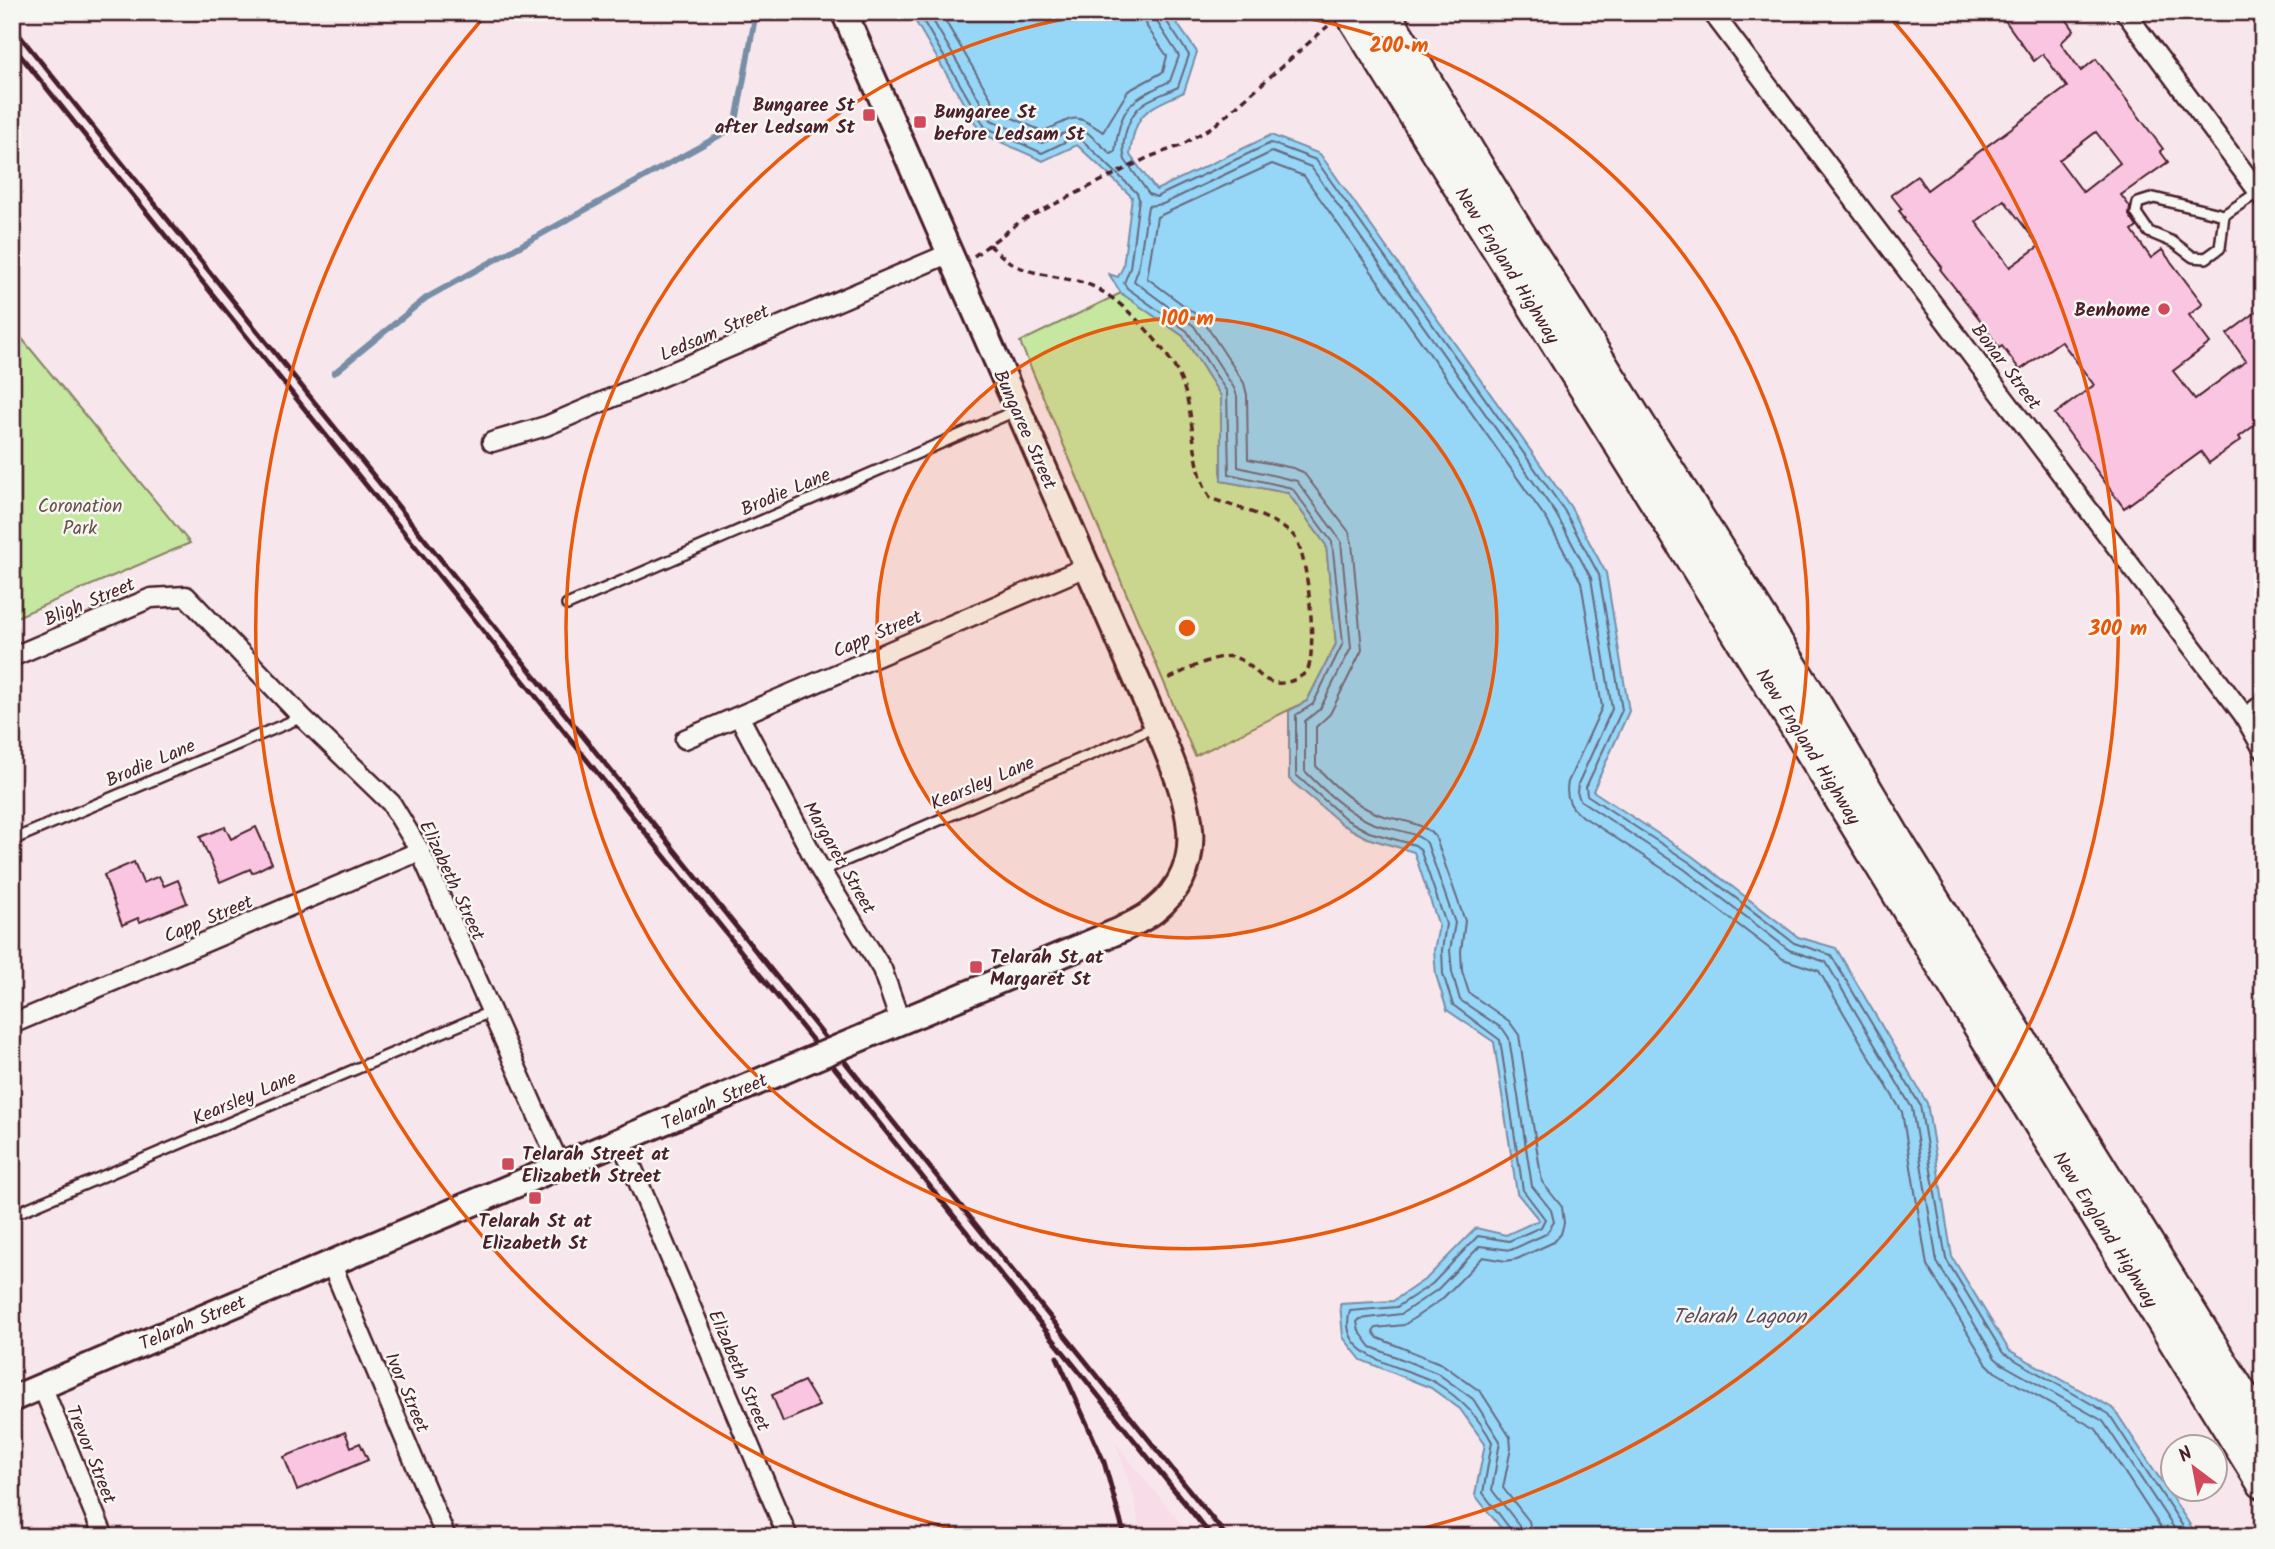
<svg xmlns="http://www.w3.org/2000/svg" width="2275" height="1549" font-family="Kalam,sans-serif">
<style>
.built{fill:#f8dde9}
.green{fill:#c6e7a0;stroke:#888366;stroke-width:2}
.water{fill:#96d7f8;stroke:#788da6;stroke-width:2}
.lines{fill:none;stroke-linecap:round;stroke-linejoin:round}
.shore{stroke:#68697d;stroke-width:2}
.stream{stroke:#788da6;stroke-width:6}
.building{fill:#fac5e1;stroke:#4a1f2b;stroke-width:2;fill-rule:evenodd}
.lane-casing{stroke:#4a1f2b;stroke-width:14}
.street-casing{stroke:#4a1f2b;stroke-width:23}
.secondary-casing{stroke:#4a1f2b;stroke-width:30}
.highway-casing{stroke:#4a1f2b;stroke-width:37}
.path{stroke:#4a1f2b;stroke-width:3.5;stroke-dasharray:7 5;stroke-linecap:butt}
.lane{stroke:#f6f6f2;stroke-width:9}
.street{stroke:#f6f6f2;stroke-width:18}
.secondary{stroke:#f6f6f2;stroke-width:24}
.highway{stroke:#f6f6f2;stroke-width:32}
.rail{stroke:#4a1f2b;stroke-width:5}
.secondary-bridge-casing{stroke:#4a1f2b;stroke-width:30;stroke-linecap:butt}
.secondary-bridge{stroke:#f6f6f2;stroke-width:24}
.ring{fill:none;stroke:#e8590c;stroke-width:3.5}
.poi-dot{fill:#d1495b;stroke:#f6f6f2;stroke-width:2.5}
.labels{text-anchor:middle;stroke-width:5;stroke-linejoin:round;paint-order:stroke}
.poi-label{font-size:19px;font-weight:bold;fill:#4a1f2b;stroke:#f6f6f2;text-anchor:start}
.street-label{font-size:19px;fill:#4a1f2b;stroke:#f6f6f2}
.park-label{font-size:19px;fill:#695148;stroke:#f6f6f2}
.water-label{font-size:21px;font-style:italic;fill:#5d4d5e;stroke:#f6f6f2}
.centre{fill:#e8590c;stroke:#f6f6f2;stroke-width:3.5}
.ring-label{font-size:21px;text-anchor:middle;font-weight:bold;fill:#e8590c;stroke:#f6f6f2;stroke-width:5;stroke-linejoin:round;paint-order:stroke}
</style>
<rect width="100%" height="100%" fill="#f7e7ed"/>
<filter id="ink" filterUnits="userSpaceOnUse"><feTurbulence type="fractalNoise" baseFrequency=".0143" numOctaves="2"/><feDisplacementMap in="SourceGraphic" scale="14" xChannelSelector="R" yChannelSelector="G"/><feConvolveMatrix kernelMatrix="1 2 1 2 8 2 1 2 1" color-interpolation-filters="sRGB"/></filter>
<g filter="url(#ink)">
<path class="built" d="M1115,1442L1192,1537H1140L1135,1501Z"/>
<path class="green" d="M1121,293L1183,336L1221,396V481L1288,493L1326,545L1336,644L1307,701L1195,756L1020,342Z
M19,335L190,543L12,619V340Z"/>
<path class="water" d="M910,12H1169L1197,52L1184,92C1146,110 1135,111 1130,155L1156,190L1271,135L1320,154L1570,506L1606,573L1629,711L1593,791L1692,856L1798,937L1836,948L1927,1103L1952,1257L2009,1350L2114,1409L2198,1537H1508L1475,1495L1485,1444L1460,1409L1431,1388L1361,1360L1343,1337L1340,1304L1393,1301L1427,1278L1476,1228L1506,1235L1539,1220L1517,1193L1494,1042L1447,1010L1436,975L1434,950L1439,926L1414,852L1367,838L1343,825L1289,779V711L1307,701L1336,644L1326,545L1288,493L1221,481V396L1183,336L1121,293L1109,274L1118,277L1123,267L1132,197L1077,145L1043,161L981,133Z"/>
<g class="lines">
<path class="shore" d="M918,12L985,127L1042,153L1073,138H1080L1137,193L1139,199L1130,268L1124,283L1127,288L1187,331L1227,392L1229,474L1292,488L1332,542L1343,643L1313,704L1296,715V775L1347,820L1369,832L1415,845L1420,849L1446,924L1442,950L1443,974L1453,1005L1500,1040L1523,1190L1545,1219L1541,1227L1509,1241L1478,1236L1432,1284L1397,1307L1350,1311C1335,1360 1408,1366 1436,1383C1460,1398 1479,1417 1492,1442L1483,1493L1511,1530L1513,1537
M928,12L991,120L1042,143L1072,130L1080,129L1088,133L1111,154L1115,152C1121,104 1130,101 1170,81L1179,56L1157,22L1155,12
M940,12L999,112L1042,131C1076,120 1069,109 1103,132L1128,91L1163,72L1167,56L1147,27L1144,12
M1164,12L1165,19L1189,55L1178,87C1167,93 1152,97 1143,104C1128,115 1120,143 1125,160L1149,194L1156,197L1271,143L1316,160L1564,510L1599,575L1622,710L1586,787L1587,795L1689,862L1794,943L1831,955L1920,1105L1946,1259L2003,1353L2109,1414L2190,1537
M1522,1537L1519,1525L1492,1490L1500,1441L1473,1399L1437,1373L1371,1347L1359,1331L1357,1322L1360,1319L1401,1314L1437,1290L1480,1246L1511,1250L1546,1234L1554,1222L1551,1210L1532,1186L1509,1038L1503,1029L1460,1000L1452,972L1450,950L1455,923L1427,843C1412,829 1387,830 1370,822C1346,811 1323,790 1305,771V721L1320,709L1351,648L1341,541L1297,481L1238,467L1237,396L1234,388L1194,326L1134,281L1138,270L1148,206L1163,204L1272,152L1311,167L1556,514L1591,578L1612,709L1578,784L1577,792L1580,800L1684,869L1789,950L1826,962L1912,1108L1937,1262L1995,1358L2002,1364L2103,1421L2180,1537
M1532,1537L1529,1521L1503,1488L1511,1448L1510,1437L1481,1392L1442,1364L1378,1338L1373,1332L1376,1328L1404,1325L1441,1300L1483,1257L1506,1261L1517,1259L1554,1242L1561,1234L1564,1223L1562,1207L1542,1182L1519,1035L1509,1021L1469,993L1462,971L1461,951L1465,921L1435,836C1421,821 1397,821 1378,814C1355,805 1332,784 1316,766V727L1330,714L1362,650L1352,543L1349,532L1303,472L1293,468L1248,459L1247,395L1244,383L1202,319L1147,278L1157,217L1272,164L1304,176L1547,520L1581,582L1602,707L1568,782C1565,796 1569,806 1579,814L1677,878L1783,959L1819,971L1902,1112L1927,1265L1986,1363L1995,1372L2096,1429L2167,1537"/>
<path class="stream" d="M334,373L426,298L735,127L756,12"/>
</g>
<path class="building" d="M1999,12H2061L2074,30L2061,43L2081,71L2096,59L2163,149L2160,151L2168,162L2121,195L2130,207L2129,215L2137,227L2132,231L2151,258L2162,250L2203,304L2189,315L2210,343L2173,371L2195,399L2246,361L2227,334L2263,307V419L2239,437L2241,440L2209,463L2201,452L2124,508L2055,414L2094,385L2061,341L2020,370L2002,346L1999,348L1981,321L1940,269L1942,267L1903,219L1905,218L1899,211L1902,209L1891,195L1917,176L1927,190L2067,87L2043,54L2034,61ZM2096,132L2120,163L2083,192L2059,160ZM2004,200L2039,246L2010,267L1976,222Z
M225,827L231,839L256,827L272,863L252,873L250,869L220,882L200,837Z
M134,862L143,883L159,876L164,886L178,880L187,903L140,922L138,918L122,925L104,875Z
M804,1381L819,1406L783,1422L772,1395Z
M345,1432L351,1447L360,1443L368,1460L297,1490L284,1457Z"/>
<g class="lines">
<g class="lane-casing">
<path id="lane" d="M2224,215L2220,248L2206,258L2193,257L2173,242L2149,232L2136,213L2138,203L2154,198L2224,215L2258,192
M567,605L1015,411
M2243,714L2263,698
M12,840L302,717
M821,871L1157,726
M12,1215L490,1012"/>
</g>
<g class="street-casing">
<path id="street" d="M1712,12L2243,714L2263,749
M2125,12L2263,198
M492,442L546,426L950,253
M12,657L151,598L186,596L302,717L391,803L420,851L560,1166
M739,716L821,871L882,969L900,1021
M685,739L1086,567
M12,1024L420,851
M621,1141L788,1537
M331,1263L446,1537
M42,1386L104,1537"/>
</g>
<g class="secondary-casing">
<path id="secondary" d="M844,12L1157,726C1182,788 1219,859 1154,911C1144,919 1132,924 1121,930L866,1036
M12,1399L767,1078"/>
</g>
<g class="highway-casing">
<path id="highway" d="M1351,12L1786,709L2010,1075L2263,1482
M1383,12L1501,206L1811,698L1901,849L2263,1430"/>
</g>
<path class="path" d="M989,245C998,252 1008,263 1019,267C1040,276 1065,277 1087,284C1119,295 1167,347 1180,378C1197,416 1189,461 1210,498C1237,508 1270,515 1293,535C1308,549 1318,653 1307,671C1305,674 1297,679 1294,680C1261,693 1258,663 1233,657C1217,653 1183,672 1168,679
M974,256L1021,221L1149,157L1180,146L1215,125L1328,26"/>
<use href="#lane" class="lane"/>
<use href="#street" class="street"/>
<use href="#secondary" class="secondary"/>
<use href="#highway" class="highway"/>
<path class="rail" d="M12,26L1227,1537
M12,45L1212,1537
M1057,1357L1104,1462L1125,1537"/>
<g class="secondary-bridge-casing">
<path id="secondary-bridge" d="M767,1078L866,1036"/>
</g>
<use href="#secondary-bridge" class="secondary-bridge"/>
</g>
</g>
<circle cx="1187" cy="628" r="310" fill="#e8590c" fill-opacity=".12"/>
<g class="ring">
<circle cx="1187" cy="628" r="310"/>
<path d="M1268 12A621 621 0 1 1 1106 12"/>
<path d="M978 1535A931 931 0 0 1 484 17M1890 17A931 931 0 0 1 1396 1535"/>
</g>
<g class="poi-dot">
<rect x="862" y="108" width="14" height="14" rx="3.5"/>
<rect x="913" y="115" width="14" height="14" rx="3.5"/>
<circle cx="2164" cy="309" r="7"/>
<rect x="969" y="960" width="14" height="14" rx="3.5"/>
<rect x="501" y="1157" width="14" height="14" rx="3.5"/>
<rect x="528" y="1191" width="14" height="14" rx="3.5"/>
</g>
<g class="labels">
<g class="poi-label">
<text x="855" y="111" text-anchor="end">Bungaree St<tspan x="855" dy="22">after Ledsam St</tspan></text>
<text x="934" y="118">Bungaree St<tspan x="934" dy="22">before Ledsam St</tspan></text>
<text x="2150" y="316" text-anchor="end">Benhome</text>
<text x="990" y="963">Telarah St at<tspan x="990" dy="22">Margaret St</tspan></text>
<text x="522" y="1160">Telarah Street at<tspan x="522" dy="22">Elizabeth Street</tspan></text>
<text x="535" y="1227" text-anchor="middle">Telarah St at<tspan x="535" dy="22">Elizabeth St</tspan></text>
</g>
<g class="street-label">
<text transform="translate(1508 265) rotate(58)" y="7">New England Highway</text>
<text transform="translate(714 332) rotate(-23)" y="7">Ledsam Street</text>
<text transform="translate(2007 366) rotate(53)" y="7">Bonar Street</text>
<text transform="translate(1026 429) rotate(66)" y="7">Bungaree Street</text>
<text transform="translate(785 491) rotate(-23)" y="7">Brodie Lane</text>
<text transform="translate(89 601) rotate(-23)" y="7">Bligh Street</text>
<text transform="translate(877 633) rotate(-23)" y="7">Capp Street</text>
<text transform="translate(1809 746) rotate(58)" y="7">New England Highway</text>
<text transform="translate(150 762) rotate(-23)" y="7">Brodie Lane</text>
<text transform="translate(982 782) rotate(-23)" y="7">Kearsley Lane</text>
<text transform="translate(840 857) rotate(60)" y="7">Margaret Street</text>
<text transform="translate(453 880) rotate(65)" y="7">Elizabeth Street</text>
<text transform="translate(208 918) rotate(-23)" y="7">Capp Street</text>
<text transform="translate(244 1097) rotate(-23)" y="7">Kearsley Lane</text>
<text transform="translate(714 1101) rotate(-24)" y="7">Telarah Street</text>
<text transform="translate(2106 1229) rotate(58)" y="7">New England Highway</text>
<text transform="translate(192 1322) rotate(-23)" y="7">Telarah Street</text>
<text transform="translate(740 1370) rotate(67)" y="7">Elizabeth Street</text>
<text transform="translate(408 1392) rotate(67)" y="7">Ivor Street</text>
<text transform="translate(92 1454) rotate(68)" y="7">Trevor Street</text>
</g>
<g class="park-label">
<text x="80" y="512">Coronation<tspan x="80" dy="22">Park</tspan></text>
</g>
<g class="water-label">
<text x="1739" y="1323">Telarah Lagoon</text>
</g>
</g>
<circle cx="1187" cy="628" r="10" class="centre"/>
<g class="ring-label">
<text x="1399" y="52">200 m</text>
<text x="1187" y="325">100 m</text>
<text x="2118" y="635">300 m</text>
</g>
<rect width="2275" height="1549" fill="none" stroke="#f6f6f2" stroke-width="42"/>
<rect x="21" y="21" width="2233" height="1507" fill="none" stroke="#4a1f2b" stroke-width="2.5" filter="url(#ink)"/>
<g transform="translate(2194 1468) rotate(328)"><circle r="33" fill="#f6f6f2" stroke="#b1a0a2" stroke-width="2"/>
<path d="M0-5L12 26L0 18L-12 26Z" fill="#d1495b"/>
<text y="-10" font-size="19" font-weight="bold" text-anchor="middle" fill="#4a1f2b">N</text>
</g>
</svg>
